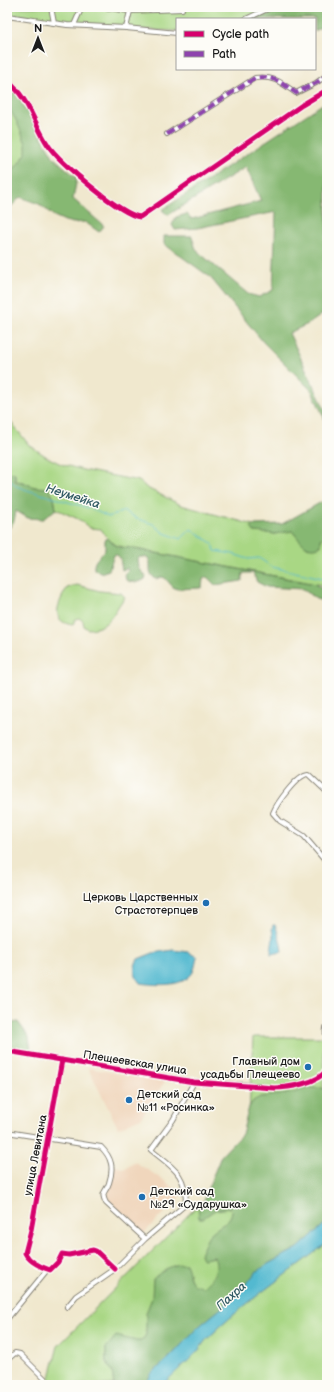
<svg xmlns="http://www.w3.org/2000/svg" width="334" height="1392" font-family="'Balsamiq Sans',sans-serif">
<style>
.built{fill:#f0d6bc}
.green{fill:#a9d784;stroke:#627a50}
.forest{fill:#86b872;stroke:#516a47}
.water{fill:#52b9d0;stroke:#376a76}
.lines{fill:none;stroke-linecap:round;stroke-linejoin:round}
.stream{stroke:#52b9d0;stroke-width:1}
.minor-casing{stroke:#868275;stroke-width:6}
.tertiary-casing{stroke:#868275;stroke-width:7}
.minor{stroke:#fff;stroke-width:4}
.tertiary{stroke:#fff;stroke-width:5}
.quiet{stroke:#8e44ad;stroke-width:4;stroke-dasharray:8 4;stroke-linecap:butt}
.cycleway-casing{stroke:#fdfcf7;stroke-width:8}
.cycleway{stroke:#d6006c;stroke-width:5}
.poi-dot{fill:#1f6fb2;stroke:#fdfcf7;stroke-width:1.5}
.labels{text-anchor:middle;stroke-width:3;stroke-linejoin:round;paint-order:stroke}
.poi-label{font-size:11px;fill:#1c1c1c;stroke:#fdfcf7;text-anchor:end}
.street-label{font-size:11px;fill:#1c1c1c;stroke:#fdfcf7}
.water-label{font-size:12px;font-style:italic;fill:#325b64;stroke:#fdfcf7}
</style>
<rect width="100%" height="100%" fill="#fdfcf7"/>
<filter id="ink" filterUnits="userSpaceOnUse"><feTurbulence type="fractalNoise" baseFrequency=".025" numOctaves="2"/><feDisplacementMap in="SourceGraphic" scale="8" xChannelSelector="R" yChannelSelector="G"/><feConvolveMatrix kernelMatrix="1 2 1 2 8 2 1 2 1" color-interpolation-filters="sRGB"/></filter>
<filter id="wash" filterUnits="userSpaceOnUse"><feTurbulence type="fractalNoise" baseFrequency=".012" numOctaves="4" result="noise"/><feDisplacementMap in="SourceGraphic" scale="16" xChannelSelector="R" yChannelSelector="G"/><feGaussianBlur stdDeviation="0.9" result="paint"/><feColorMatrix in="noise" values="0 0 0 0 0 0 0 0 0 0 0 0 0 0 0 0 0 1.4 0 .05"/><feComposite in="paint" operator="in"/></filter>
<g filter="url(#wash)">
<rect width="100%" height="100%" fill="#f0e8ce"/>
<path class="built" d="M88,1068L165,1081L141,1118L118,1128Z
M135,1162L159,1177L182,1194L143,1234L106,1200L110,1184L113,1165L124,1169Z"/>
<path class="green" d="M7,7H278L246,19H177V31L126,29L7,14Z
M7,100L30,137L31,153L7,183Z
M7,417L29,445L47,457L61,464L83,470L139,481L147,488L181,505L254,525L251,527L275,534L292,531L308,548L327,535V586L130,548C114,547 110,542 101,529L90,528L78,519L56,509L54,498L48,488L34,487L23,482L15,481V473L7,472Z
M77,585L100,591L121,593L125,597C112,613 111,628 88,629L84,626L83,621L79,618L75,619L73,625C49,622 58,603 67,588Z
M253,1037H324L323,1098L327,1104V1189L139,1377L106,1348V1362L112,1371L114,1385H48L58,1346L198,1205L199,1212L248,1132Z
M327,1243V1385H163C173,1373 186,1364 196,1353C200,1349 202,1345 205,1341C242,1304 286,1275 327,1243Z"/>
<path class="forest" d="M278,7H327V24L315,31V19H246Z
M7,87L15,91L54,158L77,178L73,199L104,226L99,232L85,222L73,223L65,221L54,216L39,204L20,197L7,211V178L26,154V144L17,122L7,105Z
M327,101V311L310,323L289,333L327,414V424L312,391L264,343L210,277L164,244V236H192L196,250L248,294L259,297L273,290L276,212L197,228L175,230L172,225L176,217L187,214L192,219L261,201L246,167L168,215L162,210Z
M7,472L15,473V481L23,482L34,487L48,488L54,498L56,509L43,519L28,518L16,511L14,521L7,531Z
M327,499V535L321,539V546C306,553 301,541 292,531L275,534L254,532L251,527L254,525L282,524Z
M107,538L118,547L130,548L315,584L327,592V602L316,599L303,589L267,587L257,582L253,573H243L242,581L215,585L207,577L203,579L202,587L200,588L177,589L173,587L165,578L162,577L156,579C145,572 154,564 147,557H140L138,559L139,568L146,577L145,579C140,583 132,583 126,580L125,575L128,570L127,568L122,570L120,558L117,555H114L109,570L100,573L94,569C93,559 101,557 105,550V540Z
M18,1022L29,1037L31,1052L7,1048V1024Z
M304,1088H321L327,1090V1222L298,1248L268,1264L246,1283L235,1297L151,1374L146,1384L144,1385H114L112,1371L106,1362V1348L116,1336L137,1341H141L144,1338L146,1334V1313L152,1298L153,1279C160,1272 175,1262 186,1264C190,1271 188,1280 195,1285L203,1287C212,1282 220,1267 214,1257L204,1259L201,1257L200,1254C204,1247 206,1239 211,1233C218,1226 232,1222 232,1210L230,1208L215,1210L203,1218H199L198,1205L204,1201L206,1193L221,1156L242,1134L249,1107L253,1101L260,1097L285,1094L297,1092Z"/>
<path class="water" d="M273,925H275C279,934 281,942 282,952L271,954C271,948 273,942 273,936C273,931 271,930 273,925Z
M173,950L188,952L197,957C196,962 195,968 193,972C184,988 155,985 140,983C134,976 133,967 138,959L153,953Z
M327,1222V1243C286,1275 242,1304 205,1341C202,1345 200,1349 196,1353C186,1364 173,1373 163,1385H144L146,1384L151,1374L170,1357L198,1327L235,1297L256,1272L268,1264L298,1248Z"/>
<g class="lines">
<path class="stream" d="M7,477L16,486L27,490L89,508L109,517L124,511L138,519L153,524L164,533L181,539L191,529L213,544L215,551L233,554L248,559L259,558L272,567L327,579"/>
</g>
</g>
<g filter="url(#ink)">
<g class="lines">
<g class="minor-casing">
<path id="minor" d="M51,7L54,23
M103,7L129,11L182,9
M7,16L67,25L126,28L177,33
M246,19L272,7
M74,25L82,7
M126,28L131,7
M167,134L255,78C273,75 282,83 296,93L316,83L327,75
M327,792L308,774C297,775 277,803 273,813L280,821L304,836L327,863
M327,1025C324,1030 326,1035 327,1040
M62,1060L31,1230L25,1253C29,1261 41,1267 50,1270L58,1262L62,1254L69,1255L93,1250L96,1251L115,1269
M260,1086C268,1087 277,1089 285,1088C297,1086 322,1081 327,1069
M7,1132L101,1147C112,1158 114,1168 109,1183C106,1193 100,1191 106,1203L145,1239
M67,1307L76,1296L115,1269L145,1239L186,1204C186,1173 173,1168 151,1150L173,1120L194,1082
M7,1319L47,1270
M7,1360L15,1353L20,1354L46,1380"/>
</g>
<g class="tertiary-casing">
<path id="tertiary" d="M7,81C28,96 34,124 48,145C58,161 121,215 140,217L302,105L327,90
M7,1051L194,1082L260,1086"/>
</g>
<use href="#minor" class="minor"/>
<use href="#tertiary" class="tertiary"/>
<path class="quiet" d="M167,134L255,78C273,75 282,83 296,93L316,83L327,75"/>
<g class="cycleway-casing">
<path id="cycleway" d="M7,81C28,96 34,124 48,145C58,161 121,215 140,217L302,105L327,90
M7,1051L194,1082L274,1088C288,1088 320,1083 327,1069
M62,1060L31,1230L25,1253C29,1261 41,1267 50,1270L58,1262L62,1254L69,1255L93,1250L96,1251L115,1269"/>
</g>
<use href="#cycleway" class="cycleway"/>
</g>
</g>
<g class="poi-dot">
<circle cx="206" cy="903" r="4"/>
<circle cx="308" cy="1067" r="4"/>
<circle cx="129" cy="1100" r="4"/>
<circle cx="142" cy="1197" r="4"/>
</g>
<g class="labels">
<g class="poi-label">
<text x="198" y="901">Церковь Царственных<tspan x="198" dy="13">Страстотерпцев</tspan></text>
<text x="300" y="1065">Главный дом<tspan x="300" dy="13">усадьбы Плещеево</tspan></text>
<text x="137" y="1098" text-anchor="start">Детский сад<tspan x="137" dy="13">№11 «Росинка»</tspan></text>
<text x="150" y="1195" text-anchor="start">Детский сад<tspan x="150" dy="13">№29 «Сударушка»</tspan></text>
</g>
<g class="street-label">
<text transform="translate(135 1062) rotate(9)" y="4">Плещеевская улица</text>
<text transform="translate(35 1155) rotate(-79)" y="4">улица Левитана</text>
</g>
<g class="water-label">
<text transform="translate(73 496) rotate(18)" y="4">Неумейка</text>
<text transform="translate(231 1296) rotate(-42)" y="4">Пахра</text>
</g>
</g>
<rect width="334" height="1392" fill="none" stroke="#fdfcf7" stroke-width="24"/>
<rect x="176" y="18" width="140" height="52" fill="#fdfcf7" stroke="#a3a29f"/>
<rect x="184" y="31" width="20" height="6" fill="#d6006c" stroke="#a3a29f"/>
<text x="212" y="38" font-size="12" fill="#1c1c1c">Cycle path</text>
<rect x="184" y="51" width="20" height="6" fill="#8e44ad" stroke="#a3a29f"/>
<text x="212" y="58" font-size="12" fill="#1c1c1c">Path</text>
<g transform="translate(38 38)" stroke="#fdfcf7" stroke-width="3" paint-order="stroke">
<path d="M0-3L7 15L0 10L-7 15Z" fill="#1c1c1c"/>
<text y="-6" font-size="11" font-weight="bold" text-anchor="middle" fill="#1c1c1c">N</text>
</g>
</svg>
